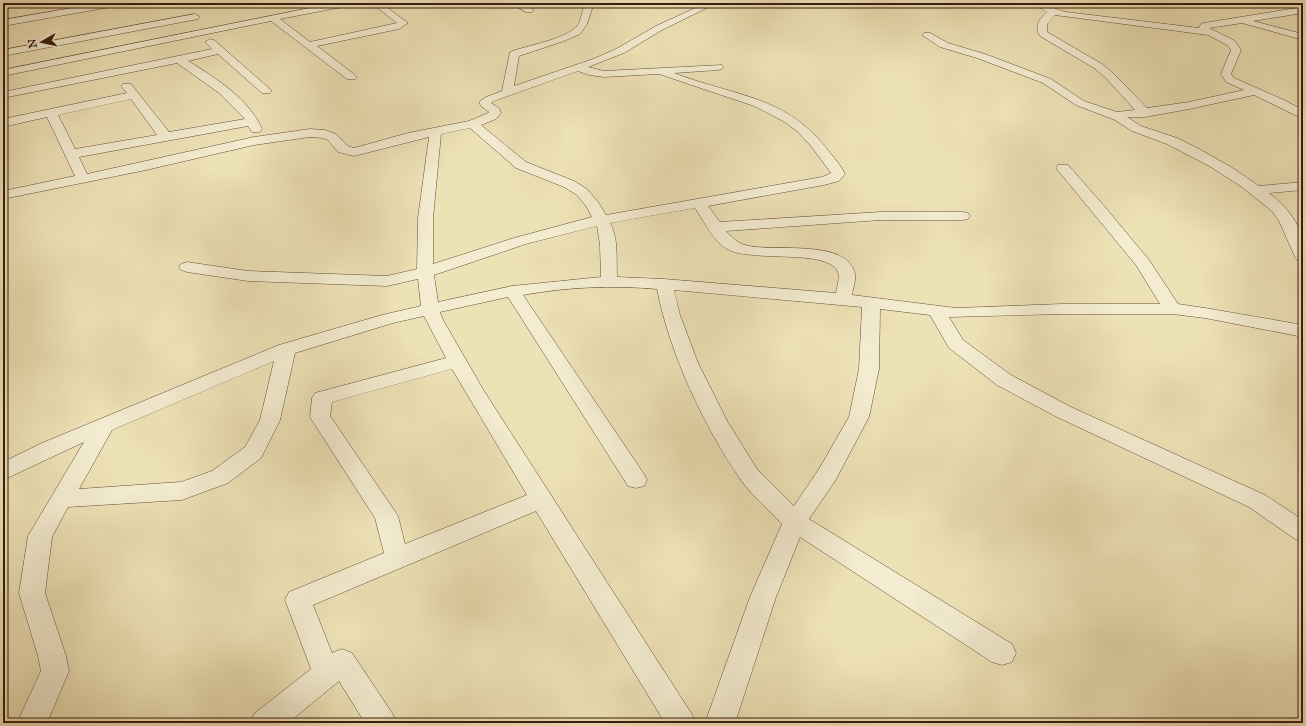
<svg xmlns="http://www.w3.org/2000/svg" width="1306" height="726" font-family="'IM FELL Great Primer',serif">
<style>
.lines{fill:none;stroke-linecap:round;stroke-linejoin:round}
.minor-casing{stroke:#654c38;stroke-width:1}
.minor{fill:#f3ecd0;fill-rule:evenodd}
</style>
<rect width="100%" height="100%" fill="#ede1b6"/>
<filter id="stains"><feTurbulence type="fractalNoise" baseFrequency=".005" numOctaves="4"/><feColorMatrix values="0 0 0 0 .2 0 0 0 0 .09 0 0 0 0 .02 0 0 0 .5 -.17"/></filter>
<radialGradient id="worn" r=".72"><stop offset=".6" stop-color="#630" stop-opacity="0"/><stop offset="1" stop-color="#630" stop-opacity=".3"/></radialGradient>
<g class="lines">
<g class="minor-casing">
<path id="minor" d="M3,3H14L13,5L3,7Z
M101,3H120L116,6L3,26V20Z
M334,3H351L347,6L280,19L310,42L397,23L371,3H381L408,23L399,29L317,46L355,75L357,77L355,79H347L271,21L3,76V70Z
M511,3H522L534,10L532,12H526Z
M586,3H594L587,24L580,34L564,41L519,56L514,86L593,59L616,49L656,26L706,3H717L662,30L624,53L588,67L604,71L722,65L723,67L722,69L718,70L674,73C733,96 785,95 827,149C833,157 841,165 845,174L839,181L824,185L708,206L720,222L881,212H963L968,213L970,216L968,219L963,220H881L726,231C732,237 737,243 745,245C771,253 847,237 855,274C856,281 853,288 852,295L956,308L1062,304H1160L1136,265L1056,168L1058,165H1068L1105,207L1149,260L1178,304L1205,308L1303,325V337L1205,318L1172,314H1062L949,317L963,340L1011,375L1071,407L1265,495L1303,520V542L1295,539L1249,507L1057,417L997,385L949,348L930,315L880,309L879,369L869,417L835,481L809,519L1012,644L1016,653L1012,662L1002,665L992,662L800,537L776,597L735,723H705L750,597L782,524C769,510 752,496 741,480C703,425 670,354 657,289C612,285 567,287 523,295L644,474L647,480L644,486L636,488L628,486L508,297L440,312L443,320L484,391L691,713L696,723H665L536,511L313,605L332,653L342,649L352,653L392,713L397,723H365L339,681L288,723H250L255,713L311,669L285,600L289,592L384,553L375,518L310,417L312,398L315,393L446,358L424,316L393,323L295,353L280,420L261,458L228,483L182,500L68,507L52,537L45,593L66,656L69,671L47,723H17L41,671L38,656L19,593L28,536L84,442L3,480V462L42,443L279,345L382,315L421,306L418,279L387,286L248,281L187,272L181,270L179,267L181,264L187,262L248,271L387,276L417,269L418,218L429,137L354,156L338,152L328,140L323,138L310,137L254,145L146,170L3,199V191L75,176L47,117L3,127V119L127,93L121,86L123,84H131L169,132L245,119L219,93L177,63L3,98V92L212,49L205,42L210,39L214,40L270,89L272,91L270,93H262L218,54L188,61C216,78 249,99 262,129L260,132H252L248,126L79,157L87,174L254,137L310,129L325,130L336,134L348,146L354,148L408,133L469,121L488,113L489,112L481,106L479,102L486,97L502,91L510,52C528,45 564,40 577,26C582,20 581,10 586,3ZM578,71L589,75L604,77L659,74L754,106L785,122L798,132L811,146L831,173L822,177L606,215L598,202L587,189L574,181L526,162L481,125L496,119L501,113L499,108L491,103L494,101ZM131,99L157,135L75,149L58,115ZM470,128L516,168L564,187L577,195L586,206L592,217L514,238L433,264V218L441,134ZM695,208C704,221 713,241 727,249C751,263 828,248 838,272C840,278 837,287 836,293L664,279L617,277C616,260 619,238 610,223ZM597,226L600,245L601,277L512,286L438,302L434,275L526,244ZM674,290L862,307L859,369L849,417L819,469L794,506L757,469L727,421L698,363L680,315ZM274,361L260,420L245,447L212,471L181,482L79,489L112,430ZM452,369L527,495L405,544L398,516L394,510L330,416L332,402Z
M1032,3C1045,3 1053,9 1066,12L1199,28L1201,24L1204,23L1303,7V13L1253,21L1303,34V40L1242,23L1209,28L1235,41L1241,50L1231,74L1234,78L1284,100L1303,110V119L1254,95L1189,109L1145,117H1127L1141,126L1177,138L1199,149L1231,167L1259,186L1303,182V190L1269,193C1284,204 1301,224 1303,242C1304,249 1303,255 1303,262L1297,260L1295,257L1279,221L1272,211L1242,187L1211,167L1167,144L1132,131L1115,120L1076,105L1043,83L977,58L940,47L922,35L924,33H930L948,43L985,54L1051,79L1084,101L1117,112L1135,110L1106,78L1094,68L1040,36C1034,26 1039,19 1047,12ZM1055,15L1208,35L1227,45L1231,50L1221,74L1226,82L1244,90L1189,102L1147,108L1114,74L1102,64L1047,32V24Z
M195,14L200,17L198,19L3,56V50Z"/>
</g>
<use href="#minor" class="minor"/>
</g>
<rect width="1306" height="726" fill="none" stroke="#ede1b6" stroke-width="16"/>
<rect x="4" y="4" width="1298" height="718" fill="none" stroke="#381b0e" stroke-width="2"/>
<rect x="8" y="8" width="1290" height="710" fill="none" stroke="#381b0e"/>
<g transform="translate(42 42) rotate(261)" stroke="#f3ecd0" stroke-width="3" paint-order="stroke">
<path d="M0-3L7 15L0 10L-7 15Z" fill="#381b0e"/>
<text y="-6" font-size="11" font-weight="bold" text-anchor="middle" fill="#381b0e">N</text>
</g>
<rect width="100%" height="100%" filter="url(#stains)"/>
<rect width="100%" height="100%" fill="url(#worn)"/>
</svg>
